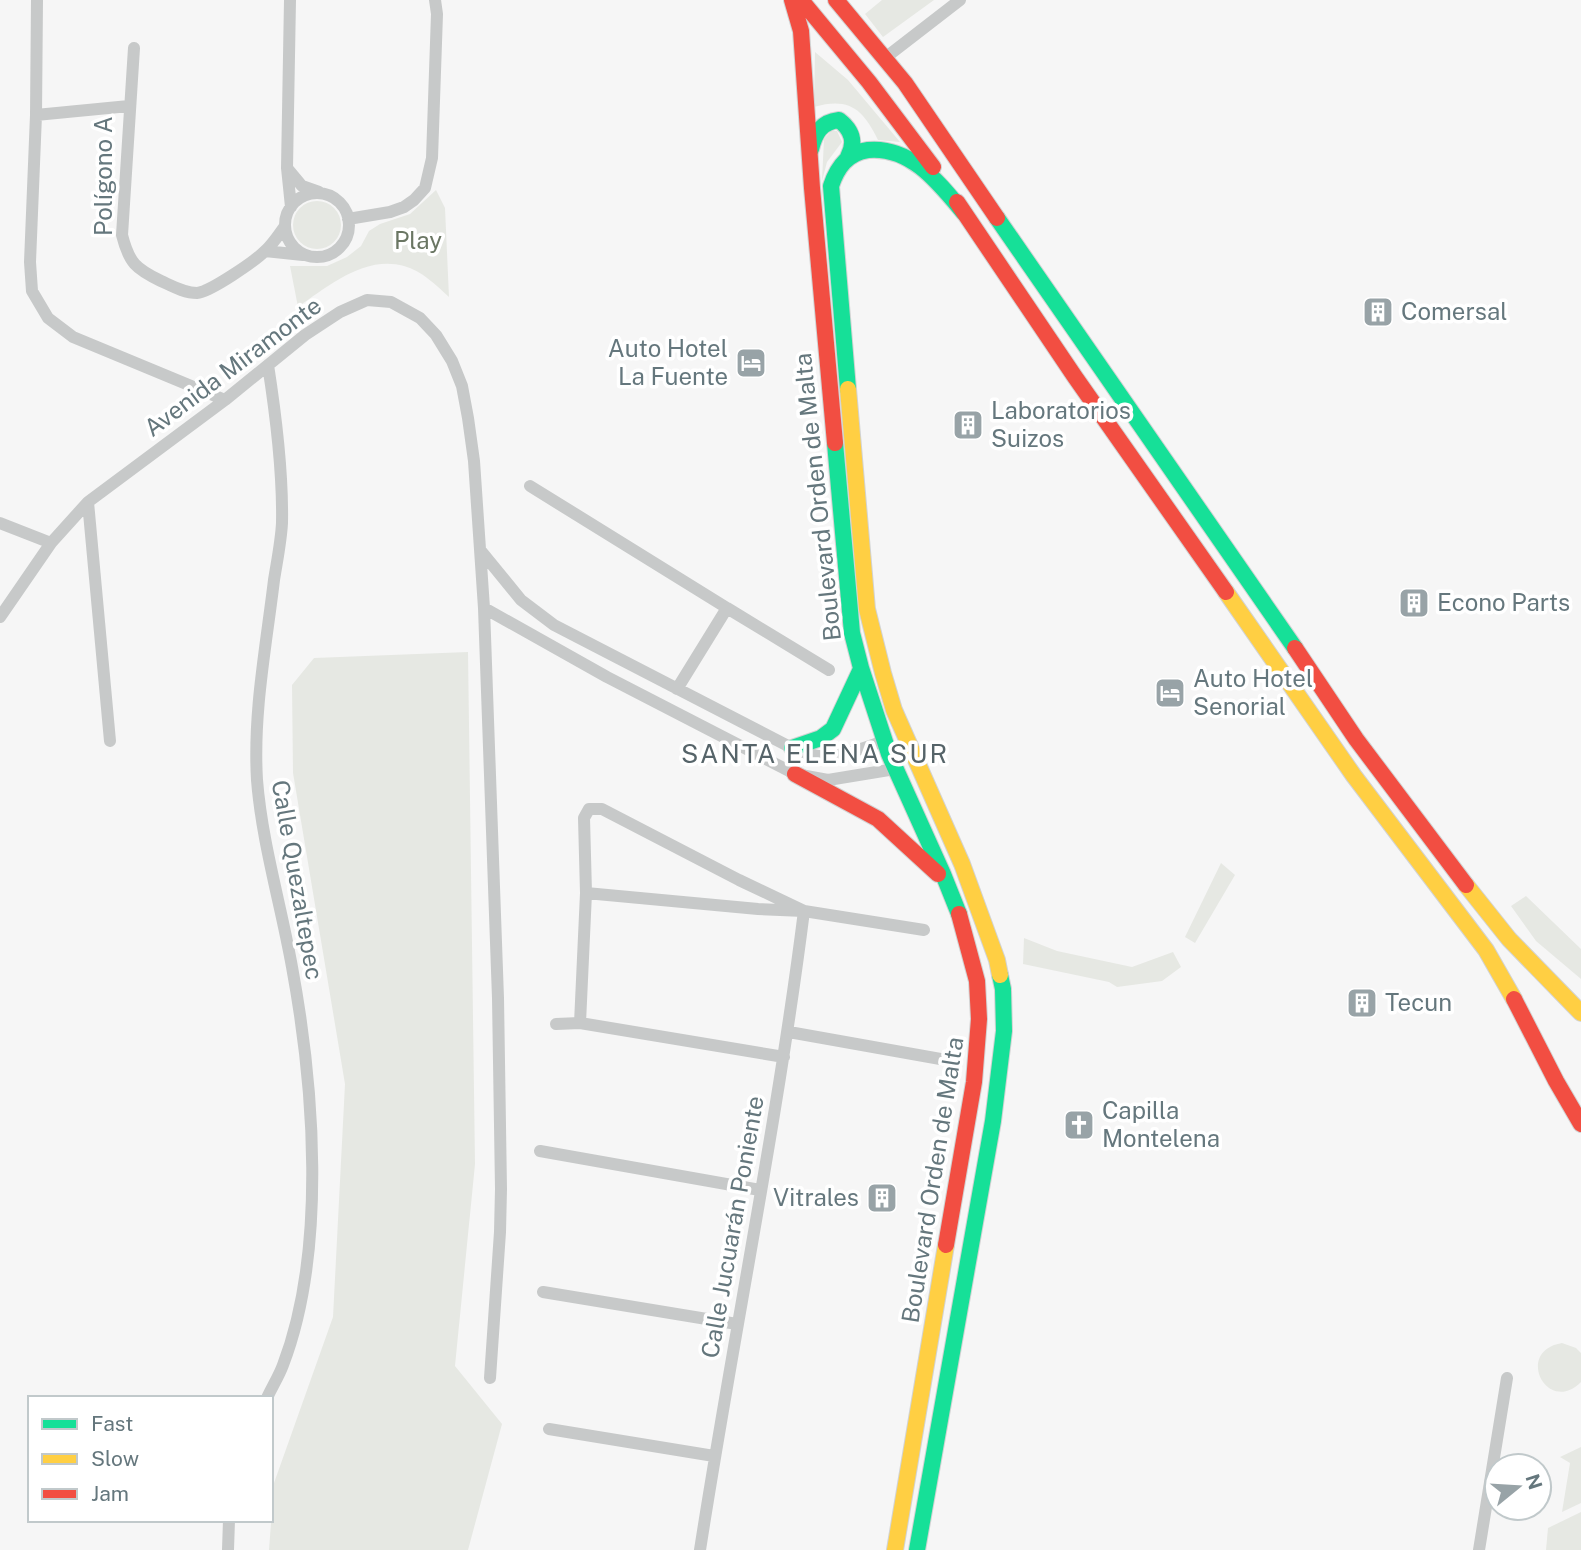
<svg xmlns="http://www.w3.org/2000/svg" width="1581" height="1550" font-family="'Public Sans',sans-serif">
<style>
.green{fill:#e6e8e3}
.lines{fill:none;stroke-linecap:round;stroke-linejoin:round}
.fast-casing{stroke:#d2d3d3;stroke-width:18}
.slow-casing{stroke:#d2d3d3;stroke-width:18}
.jam-casing{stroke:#d2d3d3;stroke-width:18}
.street{stroke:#c7c9c9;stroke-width:12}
.fast{stroke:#16e098;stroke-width:16}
.slow{stroke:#ffcf43;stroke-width:16}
.jam{stroke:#f24e42;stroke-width:16}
.labels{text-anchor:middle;stroke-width:7;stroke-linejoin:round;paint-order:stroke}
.street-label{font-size:24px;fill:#65777d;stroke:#fff}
.park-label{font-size:24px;fill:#6a7663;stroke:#fff}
.poi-label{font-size:24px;fill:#65777d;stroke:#fff;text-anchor:start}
.neighbourhood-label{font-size:26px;letter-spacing:2px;fill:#566469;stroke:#fff}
</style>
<rect width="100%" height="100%" fill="#f6f6f6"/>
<path class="green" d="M882,0H934L883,37L865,14Z
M815,52L848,80L900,142L878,140C863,109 849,97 814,107Z
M831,131H837L842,142L827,162L822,181L824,139Z
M436,190L445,208L449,297C436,285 422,271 404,266C365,255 328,286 298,307L290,266H327L347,257L361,246L369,231L380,224L410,214Z
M293 225a24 24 0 1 1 48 0a24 24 0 1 1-48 0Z
M468,652L475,1164L455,1366L502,1424L468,1550H269L274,1483L333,1317L345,1084L293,773L292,685L314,658Z
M1221,863L1235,875L1195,943L1185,937Z
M1526,896L1581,949V979L1536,941L1511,906Z
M1024,938L1057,951L1132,967L1173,952L1181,967L1162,981L1117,987L1109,982L1023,964Z
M1562,1343L1576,1348L1581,1353V1382C1547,1416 1514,1351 1562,1343Z
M1581,1447V1503L1562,1512L1570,1463L1560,1457Z
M1581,1512V1550H1546L1548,1528Z"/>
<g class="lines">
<g class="fast-casing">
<path id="fast" d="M811,149C815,133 821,122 839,120C852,130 856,142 848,157
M997,218L1295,648
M848,389L831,186C837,168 847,153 868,150C911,146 939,183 964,213
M835,443L852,633L861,668L889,754L943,874L959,914
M792,748L821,738L833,729L861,669
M917,1550L993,1121L1004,1031L1003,989L1000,975"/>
</g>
<g class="slow-casing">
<path id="slow" d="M848,389L867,609L883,673L894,710L962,864L997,960L1000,975
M1226,592L1354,776L1486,950L1514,999
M1466,885L1509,939L1581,1013
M895,1550L946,1245"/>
</g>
<g class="jam-casing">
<path id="jam" d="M792,0L801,31L812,188L835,443
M801,0L869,82L933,167
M836,0L905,83L997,218
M957,202L1075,377L1226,592
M1295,648L1356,739L1466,885
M795,774L878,819L938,874
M1514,999L1556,1081L1581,1124
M946,1245L974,1082L979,1019L977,981L959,914"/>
</g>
<path class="street" d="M37,0L36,115L30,262L32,291L48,318L73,337L225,400
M290,0L287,168L291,207
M134,48L122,235C129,263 136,269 161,281C172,286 184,293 197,293C210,292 255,261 265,251C273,244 279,234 285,226
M885,58L960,0
M36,115L129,106
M287,168L302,186L319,192
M285 225a32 32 0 1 1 64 0a32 32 0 1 1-64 0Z
M348,219L390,212L404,207L414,200L425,188L432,158L437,14L435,0
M265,251L303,255
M530,486L727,608L677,689
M88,502L110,741
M0,523L51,543
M481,551L521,600L554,625L792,748C798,750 806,754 813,755C835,760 863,748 884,741
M484,608L607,677L795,774L828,780L895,769
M727,608L829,670
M0,617L51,543L88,502L225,400L305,335L340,312L367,300L391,302L420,318L436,335L452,361L462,386L468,418L474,461L484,608L498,998L501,1189L500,1232L490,1378
M586,893L758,909L804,911L924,930
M580,1023L586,893L584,818L589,809H602L739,880L804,911
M556,1024L580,1023L784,1057
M789,1032L946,1060
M540,1151L760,1190
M543,1292L737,1324
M267,1398C272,1387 279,1376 283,1365C327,1250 314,1086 292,967C281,905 262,843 257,780C253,713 266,647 274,580C277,561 281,542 282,523C283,470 276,416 268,365
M549,1429L714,1456
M228,1550L229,1520
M700,1550C733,1337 777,1125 804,911
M1479,1550L1507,1378"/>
<use href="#fast" class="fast"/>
<use href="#slow" class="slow"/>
<use href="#jam" class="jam"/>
</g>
<defs>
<g id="building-square" transform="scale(1.575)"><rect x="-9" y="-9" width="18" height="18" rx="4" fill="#98a3a7" stroke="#fff"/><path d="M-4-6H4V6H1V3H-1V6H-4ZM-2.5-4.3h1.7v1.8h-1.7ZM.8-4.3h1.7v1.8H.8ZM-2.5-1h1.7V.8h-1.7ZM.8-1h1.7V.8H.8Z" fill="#fff"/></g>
<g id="hotel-square" transform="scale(1.575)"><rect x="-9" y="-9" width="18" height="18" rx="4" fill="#98a3a7" stroke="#fff"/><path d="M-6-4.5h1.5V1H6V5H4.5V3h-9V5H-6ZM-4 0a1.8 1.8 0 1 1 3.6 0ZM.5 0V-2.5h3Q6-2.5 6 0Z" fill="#fff"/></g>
<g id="church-square" transform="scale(1.575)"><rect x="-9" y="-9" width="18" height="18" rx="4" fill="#98a3a7" stroke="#fff"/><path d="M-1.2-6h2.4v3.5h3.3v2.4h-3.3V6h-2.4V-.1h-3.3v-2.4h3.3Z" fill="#fff"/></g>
</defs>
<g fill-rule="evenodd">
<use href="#building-square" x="1378" y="312"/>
<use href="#hotel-square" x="751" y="363"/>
<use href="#building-square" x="968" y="425"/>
<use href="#building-square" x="1414" y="603"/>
<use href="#hotel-square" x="1170" y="693"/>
<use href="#building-square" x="1362" y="1003"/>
<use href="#church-square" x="1079" y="1125"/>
<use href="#building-square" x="882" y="1198"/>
</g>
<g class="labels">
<g class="street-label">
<text transform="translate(104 176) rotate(-90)" y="8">Polígono A</text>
<text transform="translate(233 367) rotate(-37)" y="8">Avenida Miramonte</text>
<text transform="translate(818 497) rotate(-96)" y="8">Boulevard Orden de Malta</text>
<text transform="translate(297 880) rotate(80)" y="8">Calle Quezaltepec</text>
<text transform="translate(933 1180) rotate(-81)" y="8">Boulevard Orden de Malta</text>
<text transform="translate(733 1227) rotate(-80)" y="8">Calle Jucuarán Poniente</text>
</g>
<g class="park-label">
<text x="418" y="249">Play</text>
</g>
<g class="poi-label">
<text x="1401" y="320">Comersal</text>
<text x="728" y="357" text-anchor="end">Auto Hotel<tspan x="728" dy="28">La Fuente</tspan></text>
<text x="991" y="419">Laboratorios<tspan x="991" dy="28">Suizos</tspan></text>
<text x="1437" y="611">Econo Parts</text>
<text x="1193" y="687">Auto Hotel<tspan x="1193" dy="28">Senorial</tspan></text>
<text x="1385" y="1011">Tecun</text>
<text x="1102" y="1119">Capilla<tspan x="1102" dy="28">Montelena</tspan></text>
<text x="859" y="1206" text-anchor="end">Vitrales</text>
</g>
<g class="neighbourhood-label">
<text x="815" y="763">SANTA ELENA SUR</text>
</g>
</g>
<rect x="28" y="1396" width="245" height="126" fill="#ffffff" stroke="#c1c9cb" stroke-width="2"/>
<rect x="42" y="1419" width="35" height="10" fill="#16e098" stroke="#c1c9cb" stroke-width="2"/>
<text x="91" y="1431" font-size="21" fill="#65777d">Fast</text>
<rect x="42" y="1454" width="35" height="10" fill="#ffcf43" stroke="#c1c9cb" stroke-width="2"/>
<text x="91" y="1466" font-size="21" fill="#65777d">Slow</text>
<rect x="42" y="1489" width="35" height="10" fill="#f24e42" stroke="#c1c9cb" stroke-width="2"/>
<text x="91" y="1501" font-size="21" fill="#65777d">Jam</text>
<g transform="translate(1518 1487) rotate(72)"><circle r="33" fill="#ffffff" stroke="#c1c9cb" stroke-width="2"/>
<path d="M0-5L12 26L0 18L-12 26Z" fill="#98a3a7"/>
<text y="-10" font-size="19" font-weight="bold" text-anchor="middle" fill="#65777d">N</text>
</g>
</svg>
